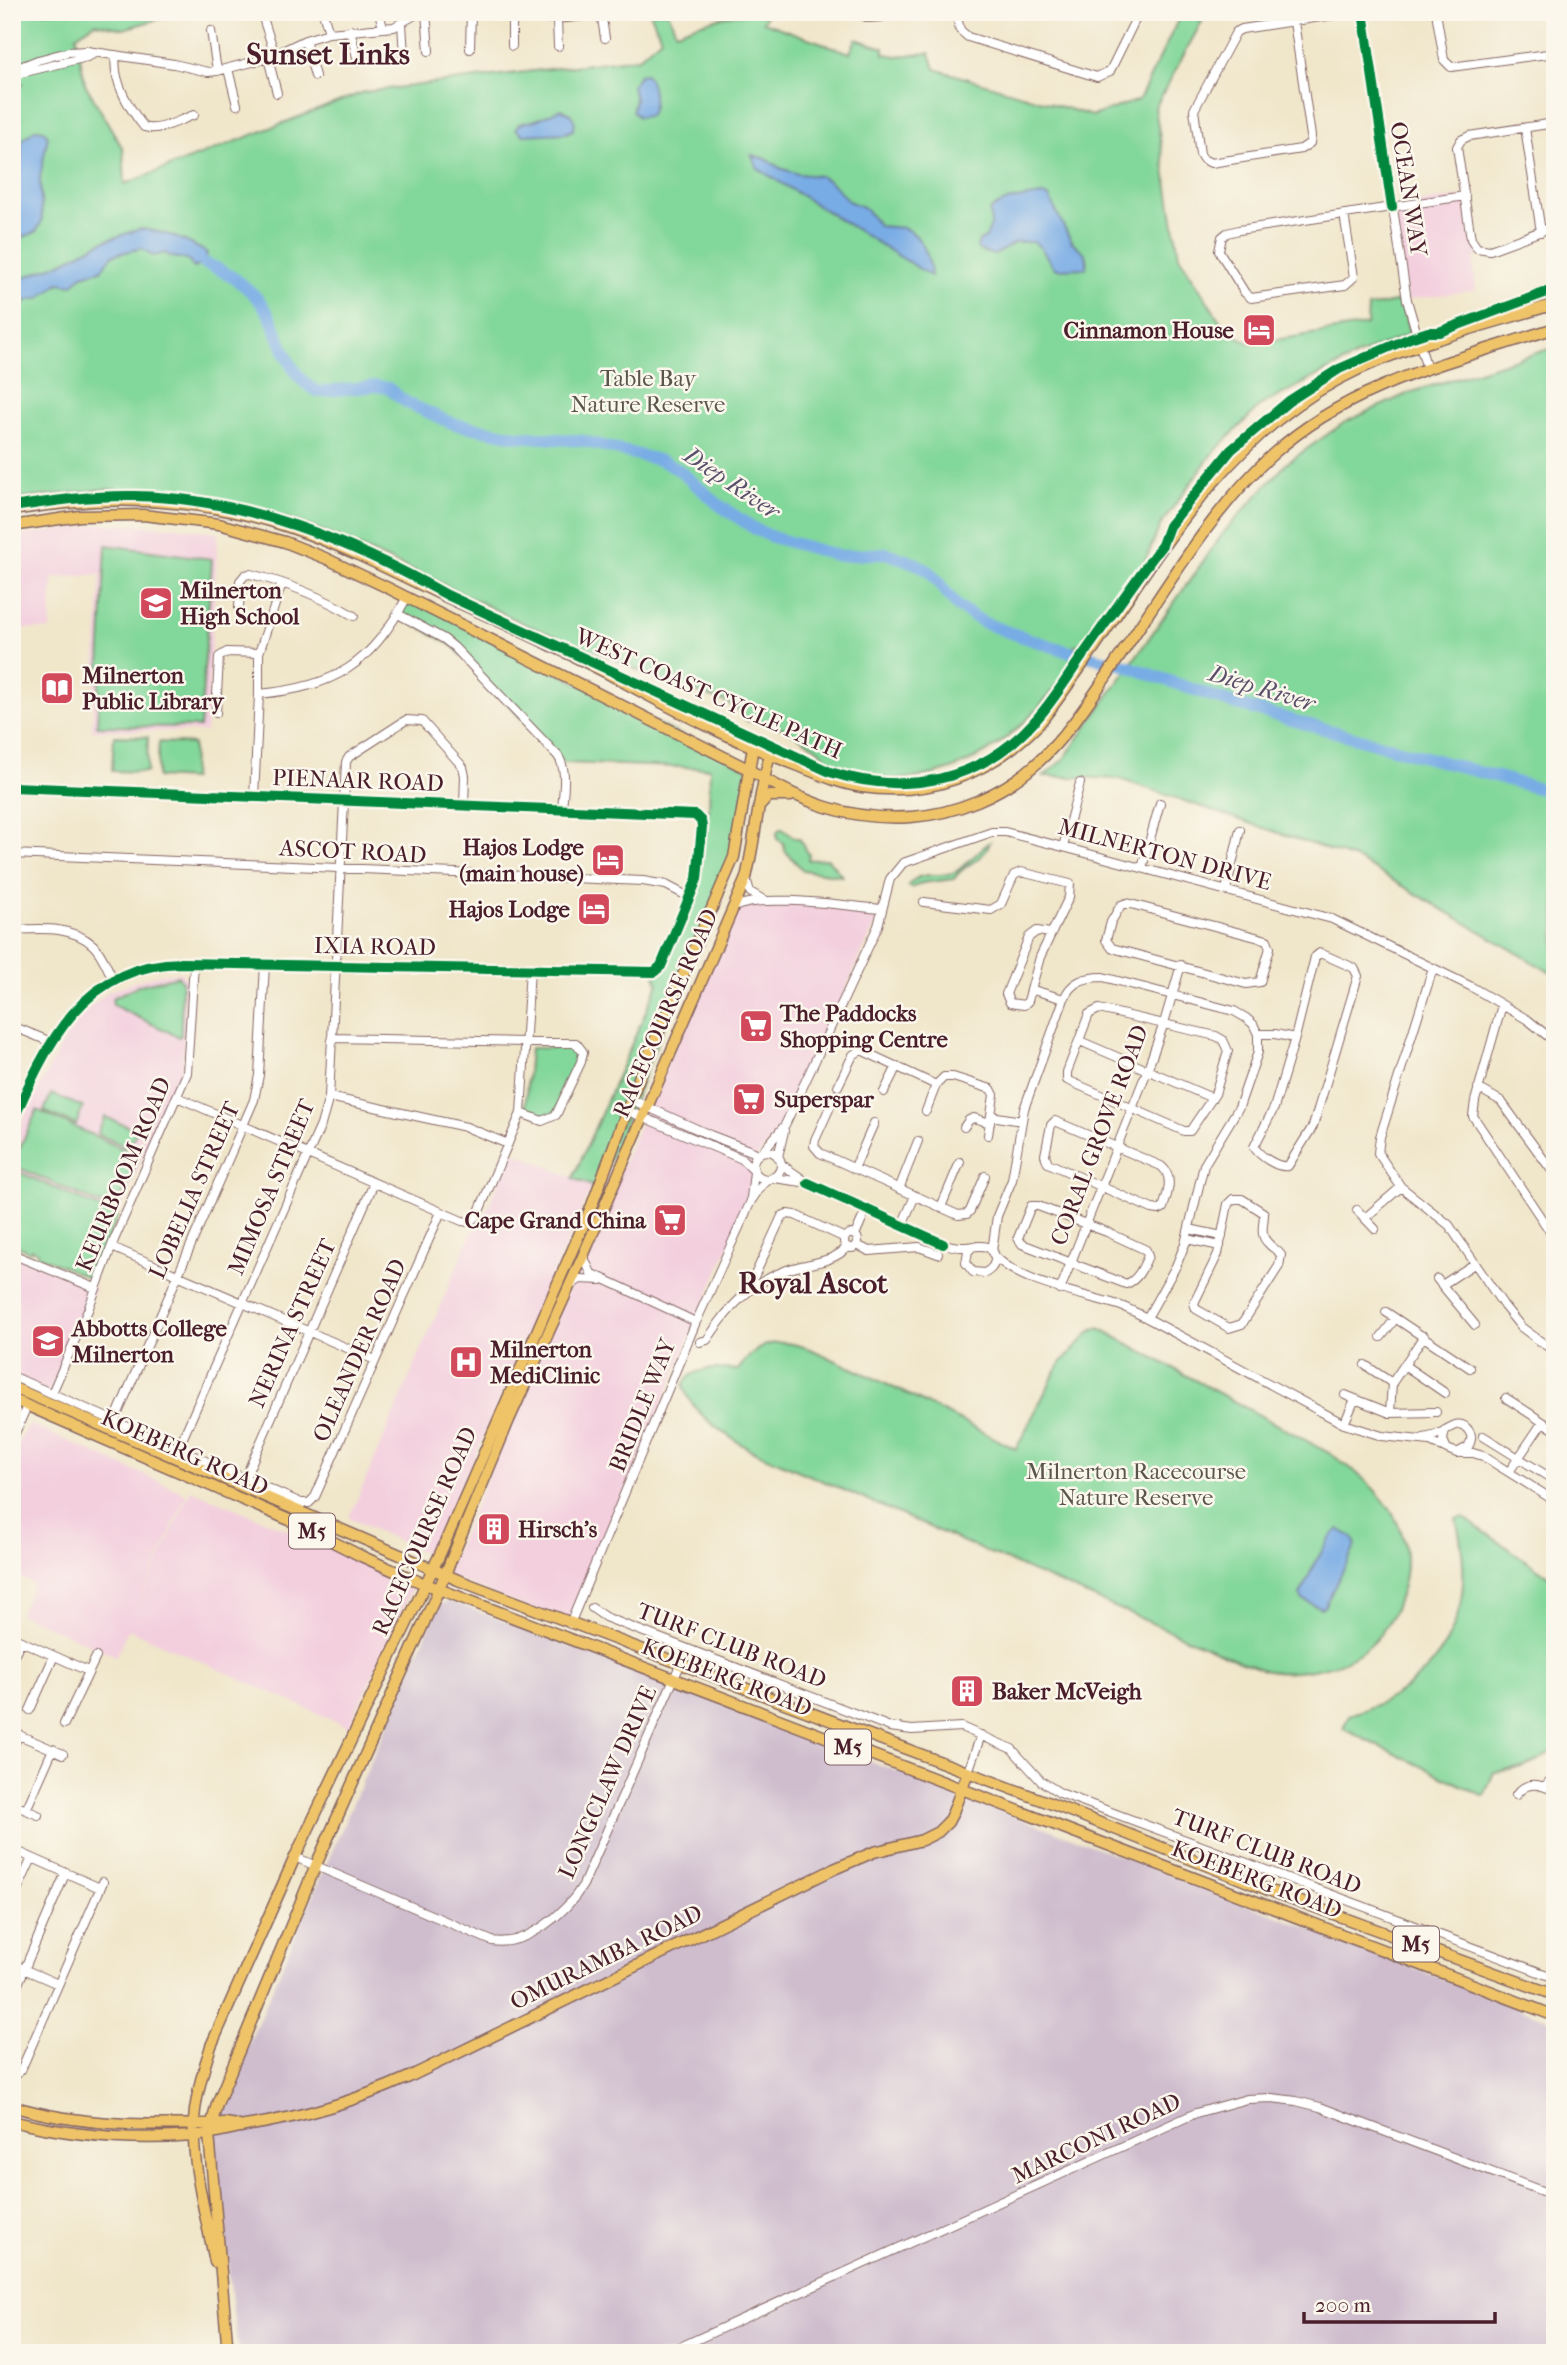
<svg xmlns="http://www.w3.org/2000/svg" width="1567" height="2365" font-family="'IM FELL French Canon',serif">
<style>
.built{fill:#f3cfde}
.industrial{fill:#cfbdce}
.green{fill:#82d79a;stroke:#667b62;stroke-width:2}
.water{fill:#78ace5;stroke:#616688;stroke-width:2}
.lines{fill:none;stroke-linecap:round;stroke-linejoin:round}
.river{stroke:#78ace5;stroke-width:12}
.minor-casing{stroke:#846563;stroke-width:10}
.major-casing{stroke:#846563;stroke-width:13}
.minor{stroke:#fff;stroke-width:8}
.major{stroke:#efc469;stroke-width:10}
.cycleway-casing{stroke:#fbf7ec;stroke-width:15}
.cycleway{stroke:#00873e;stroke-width:10}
.labels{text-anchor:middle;stroke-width:5;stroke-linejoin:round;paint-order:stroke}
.shield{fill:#fbf7ec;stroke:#7f6065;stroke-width:2}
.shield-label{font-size:21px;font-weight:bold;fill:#4a1f2b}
.street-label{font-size:23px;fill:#4a1f2b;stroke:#fbf7ec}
.poi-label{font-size:23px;font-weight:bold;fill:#4a1f2b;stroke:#fbf7ec;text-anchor:start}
.park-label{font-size:23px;fill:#5b564c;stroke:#fbf7ec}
.water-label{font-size:24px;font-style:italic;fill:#5a506c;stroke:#fbf7ec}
.district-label{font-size:30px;font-weight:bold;fill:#4a1f2b;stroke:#fbf7ec}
</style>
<rect width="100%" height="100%" fill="#fbf7ec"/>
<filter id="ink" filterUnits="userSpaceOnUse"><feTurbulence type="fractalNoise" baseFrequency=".0143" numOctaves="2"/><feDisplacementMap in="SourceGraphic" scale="14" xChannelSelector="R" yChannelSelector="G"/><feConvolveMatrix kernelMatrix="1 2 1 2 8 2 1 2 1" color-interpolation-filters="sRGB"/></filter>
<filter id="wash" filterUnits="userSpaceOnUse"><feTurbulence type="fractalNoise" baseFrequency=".00686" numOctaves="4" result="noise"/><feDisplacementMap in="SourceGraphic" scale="28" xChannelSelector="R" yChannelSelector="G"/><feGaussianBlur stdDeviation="1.57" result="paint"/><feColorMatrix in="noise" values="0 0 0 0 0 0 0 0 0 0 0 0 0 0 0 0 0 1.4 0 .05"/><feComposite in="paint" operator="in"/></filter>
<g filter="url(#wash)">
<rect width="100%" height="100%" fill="#f0e6ca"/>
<path class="built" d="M1465,196L1471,239L1480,249L1473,262L1476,290L1407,300L1392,207Z
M102,524L174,527L218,533L206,732L92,730L101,574L53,578L50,630L12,628V537Z
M750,902L882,909L785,1125L753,1161V1188L570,1624L445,1575L734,907Z
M181,973L186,979L183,1065L118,1216L12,1169V1145L32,1101L65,1038L87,1010L108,992L138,980L161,974Z
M512,1151L592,1186L434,1551L427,1554L349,1518L472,1232L481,1224Z
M12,1254L95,1288L52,1393L12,1376Z
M31,1425L187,1494L131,1622L191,1490L414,1583L349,1727L128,1629L116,1656L20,1614L33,1584L12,1574V1458L26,1427Z"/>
<path class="industrial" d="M450,1601L1555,2022V2353H238L213,2137L222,2105L439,1605Z"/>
<path class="green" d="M12,12H184L123,29L95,23L76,36L85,84L123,149L125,184L364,92L638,58L661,38L650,12H668L676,32C704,22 735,10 766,15L763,22L850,53L856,39L884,48V54L897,56L930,53L935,69L1092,116L1139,100L1182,12H1207L1155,108L1179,256L1225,329L1251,344L1367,325L1368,307L1401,301L1409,332L1408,335L1358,355L1261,405L1212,454L1161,524L1143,566L1087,646L1082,644L1075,645L1068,654L1079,656C1032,724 975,782 885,779C871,778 850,779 838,772C832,768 828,760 824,755C813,744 784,727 769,723C762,721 754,722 747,721L740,711L726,702L659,680L610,657L524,624L430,578L320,530L262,511L165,491L104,489L12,500V95L23,84L12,70Z
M1555,347V975L1358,860L1120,779L1044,776L1063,760L1224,532L1287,463L1345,422L1409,393Z
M106,545L212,559L200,727L97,726Z
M407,597L748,769L738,843L592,1205V1186L573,1178L658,984L654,972L694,887L700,820L709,811L710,768L563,763L454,647L398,614Z
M114,736L148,737L147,772L112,771Z
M159,742L193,744L192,779L157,777Z
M781,828L795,838H799L809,855L808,860L828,859L842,876L803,870L785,851L783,843L777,839V832Z
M990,842C984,862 963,863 954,879L922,883L912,888L908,886C923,867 939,880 955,872C966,866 979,849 990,842Z
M178,976L182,981L181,1035L179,1037L113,1005L112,998L140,985Z
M530,1048H575L580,1054L556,1112L544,1118L525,1109Z
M51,1094L83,1107L76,1125L44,1111Z
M37,1110L139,1156L116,1211L12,1165Z
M105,1117L137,1130L129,1148L97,1134Z
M12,1169L118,1216L93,1274L86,1277L37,1255L38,1252L31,1249L30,1252L12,1244Z
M1099,1328L1329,1453C1359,1472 1388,1497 1401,1531C1408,1549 1407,1571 1402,1589C1388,1638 1361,1662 1312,1670C1298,1672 1283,1674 1269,1671C1260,1670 1252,1665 1244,1663L751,1450C726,1435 692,1415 683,1385C693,1365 718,1369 738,1370C748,1356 758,1345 776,1343C802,1341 828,1358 852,1368C907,1393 962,1422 1016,1449L1059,1365L1091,1331Z
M1463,1517L1555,1581V1750C1535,1764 1518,1770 1494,1772L1484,1796L1343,1729L1349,1715C1444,1686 1480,1612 1456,1519Z"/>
<path class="water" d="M646,74C654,84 656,106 649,116L638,117L632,111L635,100L632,86L639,75Z
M561,109L572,115L575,123L573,130L566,133L523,135L516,129L519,124L536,120Z
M36,129L43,130L48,136L40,177L42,221L36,232L23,237L12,227V179L20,166L21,147L23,139Z
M752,155L766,159L780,168L798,174L820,176L832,183L848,201L865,208L879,226C887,227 896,227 903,228C922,233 930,259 931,276L757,168Z
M1042,195L1049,197L1071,241L1084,252L1087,259L1086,268L1056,269C1046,260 1046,250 1034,242H1016L994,255L980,251L977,247L979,241L986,238L991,225L990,211C1004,198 1024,198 1042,195Z
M140,229C164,231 188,241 207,253L204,263L194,268L187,259L172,257L165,253L153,256L142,248L113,255L101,270L82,275L73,285L59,283L40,298L29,300L12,309V282L59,264L104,241Z
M1339,1529L1352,1537L1356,1545L1324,1607L1321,1608L1303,1600L1300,1595C1308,1577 1325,1539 1339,1529Z"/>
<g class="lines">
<path class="river" d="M204,263C232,273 260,294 272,321C284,348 290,377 318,392L376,386L388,388L407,403L454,424L516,436L584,441L662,461L679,470L719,505L755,529L772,537L839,556L886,553L917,564L930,572L957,606L983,622L1005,631L1063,650L1124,665L1234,704L1555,793"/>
</g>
</g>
<g filter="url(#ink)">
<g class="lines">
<g class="minor-casing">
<path id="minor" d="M323,12L329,33
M379,12L383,28
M426,12L429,51
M506,12C544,22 570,19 608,12
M601,12L605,38
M854,12L869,18L882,17L886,12
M956,12L960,30L968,37L1097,77L1110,71L1139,12
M1122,12L1137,17
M1363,12L1407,300L1427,369
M1436,12L1444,60L1451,67L1555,53
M512,14V46
M263,18L275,55
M557,20L558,46
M1294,22L1311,136L1310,143L1301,149L1211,163L1203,159L1200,154L1194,110L1236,32L1242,29L1353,12
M402,23L404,56
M350,30L358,61
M211,31L217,71
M305,40L315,76
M470,49L471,12
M116,55C112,80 129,108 144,127C160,132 179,120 194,115
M268,58L277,93
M228,69L237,105
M12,73L15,69L38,60L68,52L87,51L174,64L208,72L217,71L268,58L305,40L329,33L394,27L420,12
M12,73H21L87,57L96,53
M1555,123L1469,136L1461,140L1457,147L1471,239L1477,248L1490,250L1555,226
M1525,128L1541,232
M1344,214L1354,277L1345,285L1251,298L1245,293L1219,251L1222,237L1227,233L1239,230C1314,219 1389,208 1465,196
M239,609L240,581L245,575L250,574C288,583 320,596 354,616
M398,614L444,639L454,647L558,756C568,771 563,792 562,809
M259,694V653L282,583
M216,713L219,657L227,652L259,653
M12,787L695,815L701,821L702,827L697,879L661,966L654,972L182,963C83,964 46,1044 12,1123
M254,797L259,694C335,687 371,665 407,597
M1063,847L1080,783
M12,854L643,881L666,885L689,897
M1142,868L1160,803
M746,878L750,892L762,899
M1226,890L1240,830
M924,902L991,910L1001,904L1014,875L1021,872L1070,884L1069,897L1040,957L1028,1001L1024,1005L1010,1003L1006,994L1029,937L1037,931L1050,933
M1127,903L1267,940L1270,948L1260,982L1246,984L1112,948L1106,940L1111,922L1121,905Z
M734,907C765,893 846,906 882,909
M12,930C39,929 71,925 93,945C102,953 107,968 113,979
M1320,953L1354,968L1358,976L1313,1126L1288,1166C1277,1168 1260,1156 1254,1147L1274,1108L1295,1038L1315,957Z
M1433,968L1380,1137L1378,1153L1401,1187L1449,1225L1504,1306L1521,1327L1555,1352
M1033,990L1064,999
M1502,1005L1475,1101L1473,1116L1555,1239
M1099,1009L1216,1036L1223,1040L1228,1051L1215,1094L1190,1131H1184L1067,1080V1072L1089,1014Z
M12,1026L51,1042
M1258,1034H1275L1295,1038
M333,1038L576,1043L583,1052L581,1062L556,1115L542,1121L521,1113
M1080,1041L1212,1098
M838,1086L853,1055L861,1050L936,1085
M1478,1088L1501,1101L1555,1175
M884,1092L897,1066
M835,1096L815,1140L814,1146L820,1153L958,1215L967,1214L970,1211L985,1176
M177,1097L462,1221L469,1222L477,1216L521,1113L530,969
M329,1097L466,1127L508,1144
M630,1099L710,1135L759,1154
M626,1110L742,1159L753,1170
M926,1111L936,1085L944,1077H953L991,1089L994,1095L988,1135
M991,1116L1022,1121
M1055,1121L1161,1166C1174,1176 1168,1193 1163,1208L1159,1210L1152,1209L1048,1163L1045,1155L1051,1125Z
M964,1127L969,1120L974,1118L990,1123
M753 1165a14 14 0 1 1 28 0a14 14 0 1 1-28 0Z
M762,1152L785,1125L878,926L890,879L903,863L992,832H1005L1063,847L1332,919L1470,986L1528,1020L1555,1042
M778,1157L784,1131
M781,1164L808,1183L943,1244C949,1245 955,1247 961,1247C973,1248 995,1239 995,1260C994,1267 990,1270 985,1273L973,1272L966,1263L968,1251L974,1246
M854,1169L874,1123
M774,1178L802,1182
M899,1189L918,1141
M751,1198L754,1172
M1233,1199H1242L1264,1213C1264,1224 1259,1235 1268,1243C1273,1249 1277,1249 1281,1255L1279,1266L1242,1324L1229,1328L1196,1309L1194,1303L1218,1254L1228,1204Z
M1031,1206H1038L1107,1232L1146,1250L1148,1256C1143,1267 1138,1280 1126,1284L1022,1244L1018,1238Z
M941,1207L960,1162
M1357,1210L1375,1229
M1365,1218L1401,1187
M902,1225L915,1196
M1189,1229L1222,1236
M844 1241a7 7 0 1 1 14 0a7 7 0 1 1-14 0Z
M855,1235L866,1210
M1187,1239L1220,1246
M857,1245L869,1251L919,1247L938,1254
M112,1247L375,1360
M992,1251L997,1216L1012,1180L1024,1109L1064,999C1071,981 1085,977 1103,977L1234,1011L1246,1018L1253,1024L1258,1034V1052L1239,1107L1204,1165L1185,1244L1176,1266L1147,1318
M585,1253V1260L591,1273L696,1322
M12,1254L95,1288
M993,1254C1019,1284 1081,1293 1118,1305C1128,1308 1138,1314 1147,1318L1344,1424L1382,1436L1430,1441L1447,1449
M1437,1279L1475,1325
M1442,1285L1474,1264
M570,1286L580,1279L601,1280
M748,1290L782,1216L787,1214L795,1215L845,1238
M1060,1290L1147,1071L1164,1023L1181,965
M1386,1312L1470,1368
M1381,1337L1395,1319
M700,1342L707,1340C729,1307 749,1284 787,1270C806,1263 834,1263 847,1247
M1365,1365L1392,1383
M1404,1365L1445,1393
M12,1376L301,1503H309L315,1497L441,1212
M52,1393L88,1310L114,1240L187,1073L194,963
M1345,1395L1390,1413L1436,1412
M1506,1398L1555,1430
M1390,1413L1392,1383L1424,1336
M115,1420L254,1100L259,1075L265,964
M1344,1424L1355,1399
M1483,1436L1549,1477
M1424,1438C1429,1437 1435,1436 1440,1433C1449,1429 1460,1417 1469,1431C1473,1437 1471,1442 1468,1447L1457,1453L1447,1449L1443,1440L1445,1430
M12,1440L27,1406
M178,1449L321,1125L329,1097L346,762L349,757L406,720L422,721L463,767L465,776L464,805
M1461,1453H1473L1483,1456L1555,1501
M1509,1472L1542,1423
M245,1478L374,1183
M592,1608L605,1617L890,1727L912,1730L961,1727L1012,1749L1041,1781L1060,1793L1555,1978
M570,1624L696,1322L751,1201L762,1185L770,1179
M12,1637L88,1671
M12,1659L21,1641
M30,1710L54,1656
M64,1724L96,1657
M12,1732L63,1754
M12,1749L19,1734
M968,1772L981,1735
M1545,1786L1555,1775
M1516,1795C1527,1780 1540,1784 1555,1791
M12,1804L38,1815
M26,1810L53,1749
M12,1849L100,1888
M295,1857L492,1941C526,1947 566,1913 583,1885L680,1665
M12,1902L32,1858
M12,1964L58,1984
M12,1998L66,1872
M12,2079L21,2070L103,1882
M667,2353L1196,2113L1247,2099L1272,2098L1296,2101L1320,2107L1555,2196"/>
</g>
<g class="major-casing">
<path id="major" d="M12,510C107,494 200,496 292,528C344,546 394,572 444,596C499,621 555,646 609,674C671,708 733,741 799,766C819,774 840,784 862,787C931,797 989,774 1038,725C1133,606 1198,454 1339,379C1406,344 1483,326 1555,304
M12,526L80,516L143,515L219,524L285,542L325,558L386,587L748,769C801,802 848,821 911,817C956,814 1003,794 1036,764C1067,736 1091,699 1114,665C1162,595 1210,511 1273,454C1351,383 1457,360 1555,328
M759,807L769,796H791
M12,1387L458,1580L1047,1802L1276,1893L1555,1995
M12,1399L296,1523L361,1556L410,1578L1555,2016
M12,2106C82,2127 154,2126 225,2123L237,2125
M12,2121C72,2136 131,2141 193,2136C211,2134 228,2129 245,2126C303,2117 356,2101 409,2077L834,1869L874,1852L922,1840L938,1832L948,1822L953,1812L968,1772
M215,2262C206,2215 189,2158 195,2110C198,2088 204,2067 211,2046L295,1857L440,1554L592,1205L640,1075L734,857L753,747
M228,2353L209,2134L217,2104L316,1865L439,1589L509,1420L583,1256L746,878C756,837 758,795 770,755"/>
</g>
<use href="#minor" class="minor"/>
<use href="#major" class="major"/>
<g class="cycleway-casing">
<path id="cycleway" d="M1363,12L1392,207
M12,507C53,501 93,495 135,496C246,498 351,541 447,595L830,772C905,796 980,782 1034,722C1052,703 1066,679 1081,658C1108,620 1134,582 1162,545L1169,526L1231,450L1289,401L1339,369L1410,338L1428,332H1439L1555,289
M12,787L695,815L701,821L702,827L697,879L661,966L654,972L182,963C83,964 46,1044 12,1123
M808,1183L943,1244"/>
</g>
<use href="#cycleway" class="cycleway"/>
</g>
</g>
<defs>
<g id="hotel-square" transform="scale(1.75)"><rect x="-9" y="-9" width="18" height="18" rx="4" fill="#d1495b" stroke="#fbf7ec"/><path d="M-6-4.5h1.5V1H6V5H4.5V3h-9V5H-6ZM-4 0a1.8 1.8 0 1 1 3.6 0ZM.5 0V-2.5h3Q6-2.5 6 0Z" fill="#fff"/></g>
<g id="school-square" transform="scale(1.75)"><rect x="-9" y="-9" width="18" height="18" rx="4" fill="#d1495b" stroke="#fbf7ec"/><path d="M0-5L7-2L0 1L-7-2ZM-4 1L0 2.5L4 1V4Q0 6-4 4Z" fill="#fff"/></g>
<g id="library-square" transform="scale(1.75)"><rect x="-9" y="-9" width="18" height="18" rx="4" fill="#d1495b" stroke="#fbf7ec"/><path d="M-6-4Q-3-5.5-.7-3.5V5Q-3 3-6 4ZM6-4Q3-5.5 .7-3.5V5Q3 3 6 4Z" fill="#fff"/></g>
<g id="supermarket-square" transform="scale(1.75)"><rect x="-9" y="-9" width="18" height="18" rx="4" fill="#d1495b" stroke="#fbf7ec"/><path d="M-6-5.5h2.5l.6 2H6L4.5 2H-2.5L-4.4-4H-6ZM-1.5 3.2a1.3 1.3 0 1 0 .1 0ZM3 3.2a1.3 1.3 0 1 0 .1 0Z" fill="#fff"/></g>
<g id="hospital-square" transform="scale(1.75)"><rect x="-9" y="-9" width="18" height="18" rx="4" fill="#d1495b" stroke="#fbf7ec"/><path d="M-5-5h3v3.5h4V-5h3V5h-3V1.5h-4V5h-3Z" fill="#fff"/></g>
<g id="building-square" transform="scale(1.75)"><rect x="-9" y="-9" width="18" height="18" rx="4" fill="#d1495b" stroke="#fbf7ec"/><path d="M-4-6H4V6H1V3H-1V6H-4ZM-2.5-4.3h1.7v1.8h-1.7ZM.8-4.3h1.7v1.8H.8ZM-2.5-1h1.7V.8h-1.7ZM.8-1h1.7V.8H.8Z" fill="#fff"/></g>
</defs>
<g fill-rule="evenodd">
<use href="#hotel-square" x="1259" y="330"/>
<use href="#school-square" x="156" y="603"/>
<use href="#library-square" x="57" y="688"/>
<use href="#hotel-square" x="608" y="860"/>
<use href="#hotel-square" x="594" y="909"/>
<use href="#supermarket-square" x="756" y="1026"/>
<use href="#supermarket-square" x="749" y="1099"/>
<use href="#supermarket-square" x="670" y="1220"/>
<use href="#school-square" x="48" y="1341"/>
<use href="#hospital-square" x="466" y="1362"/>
<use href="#building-square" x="494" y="1529"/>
<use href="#building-square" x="967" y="1691"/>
</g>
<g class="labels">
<g class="shield">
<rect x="289" y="1513.5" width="46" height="35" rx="5"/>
<rect x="825" y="1729.5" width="46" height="35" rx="5"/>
<rect x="1393" y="1926.5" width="46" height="35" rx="5"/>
</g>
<g class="shield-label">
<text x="312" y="1538">M5</text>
<text x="848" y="1754">M5</text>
<text x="1416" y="1951">M5</text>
</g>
<g class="street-label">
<text transform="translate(1409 189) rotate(81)" y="8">OCEAN WAY</text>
<text transform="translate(709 693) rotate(24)" y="8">WEST COAST CYCLE PATH</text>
<text transform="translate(358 780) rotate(2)" y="8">PIENAAR ROAD</text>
<text transform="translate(353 851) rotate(3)" y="8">ASCOT ROAD</text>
<text transform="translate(1165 854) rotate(15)" y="8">MILNERTON DRIVE</text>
<text transform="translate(375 946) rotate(1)" y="8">IXIA ROAD</text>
<text transform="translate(665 1013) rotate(-66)" y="8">RACECOURSE ROAD</text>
<text transform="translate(1099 1135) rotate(-69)" y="8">CORAL GROVE ROAD</text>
<text transform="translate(123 1174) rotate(-67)" y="8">KEURBOOM ROAD</text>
<text transform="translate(271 1187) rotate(-67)" y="8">MIMOSA STREET</text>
<text transform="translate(194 1190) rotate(-66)" y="8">LOBELIA STREET</text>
<text transform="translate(292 1323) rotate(-66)" y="8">NERINA STREET</text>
<text transform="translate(359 1350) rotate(-66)" y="8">OLEANDER ROAD</text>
<text transform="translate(642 1405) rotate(-68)" y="8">BRIDLE WAY</text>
<text transform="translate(185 1452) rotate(24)" y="8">KOEBERG ROAD</text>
<text transform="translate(424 1531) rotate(-66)" y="8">RACECOURSE ROAD</text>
<text transform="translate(732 1645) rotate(21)" y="8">TURF CLUB ROAD</text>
<text transform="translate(727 1677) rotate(21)" y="8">KOEBERG ROAD</text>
<text transform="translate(607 1782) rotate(-66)" y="8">LONGCLAW DRIVE</text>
<text transform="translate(1267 1851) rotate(21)" y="8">TURF CLUB ROAD</text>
<text transform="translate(1257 1879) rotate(21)" y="8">KOEBERG ROAD</text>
<text transform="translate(606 1957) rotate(-26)" y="8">OMURAMBA ROAD</text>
<text transform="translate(1096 2138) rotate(-25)" y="8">MARCONI ROAD</text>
</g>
<g class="poi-label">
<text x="1234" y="338" text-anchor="end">Cinnamon House</text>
<text x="180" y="598">Milnerton<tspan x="180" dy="26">High School</tspan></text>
<text x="82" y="683">Milnerton<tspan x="82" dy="26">Public Library</tspan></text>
<text x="584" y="855" text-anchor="end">Hajos Lodge<tspan x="584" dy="26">(main house)</tspan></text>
<text x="570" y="917" text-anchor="end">Hajos Lodge</text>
<text x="780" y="1021">The Paddocks<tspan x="780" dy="26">Shopping Centre</tspan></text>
<text x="774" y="1107">Superspar</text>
<text x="646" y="1228" text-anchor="end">Cape Grand China</text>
<text x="72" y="1336">Abbotts College<tspan x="72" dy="26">Milnerton</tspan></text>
<text x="490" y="1357">Milnerton<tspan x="490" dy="26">MediClinic</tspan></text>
<text x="518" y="1537">Hirsch's</text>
<text x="992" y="1699">Baker McVeigh</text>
</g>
<g class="park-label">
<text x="648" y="386">Table Bay<tspan x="648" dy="26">Nature Reserve</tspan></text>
<text x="1136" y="1479">Milnerton Racecourse<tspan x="1136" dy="26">Nature Reserve</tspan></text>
</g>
<g class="water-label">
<text transform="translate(732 483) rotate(34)" y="8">Diep River</text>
<text transform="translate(1262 688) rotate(17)" y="8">Diep River</text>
</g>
<g class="district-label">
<text x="328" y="64">Sunset Links</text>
<text x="813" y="1293">Royal Ascot</text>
</g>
</g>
<rect width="1567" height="2365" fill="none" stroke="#fbf7ec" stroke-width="42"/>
<path d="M1304 2312v10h191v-10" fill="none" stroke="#4a1f2b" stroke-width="3.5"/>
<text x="1315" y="2312" font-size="21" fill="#4a1f2b" stroke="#fbf7ec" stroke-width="5" paint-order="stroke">200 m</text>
</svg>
